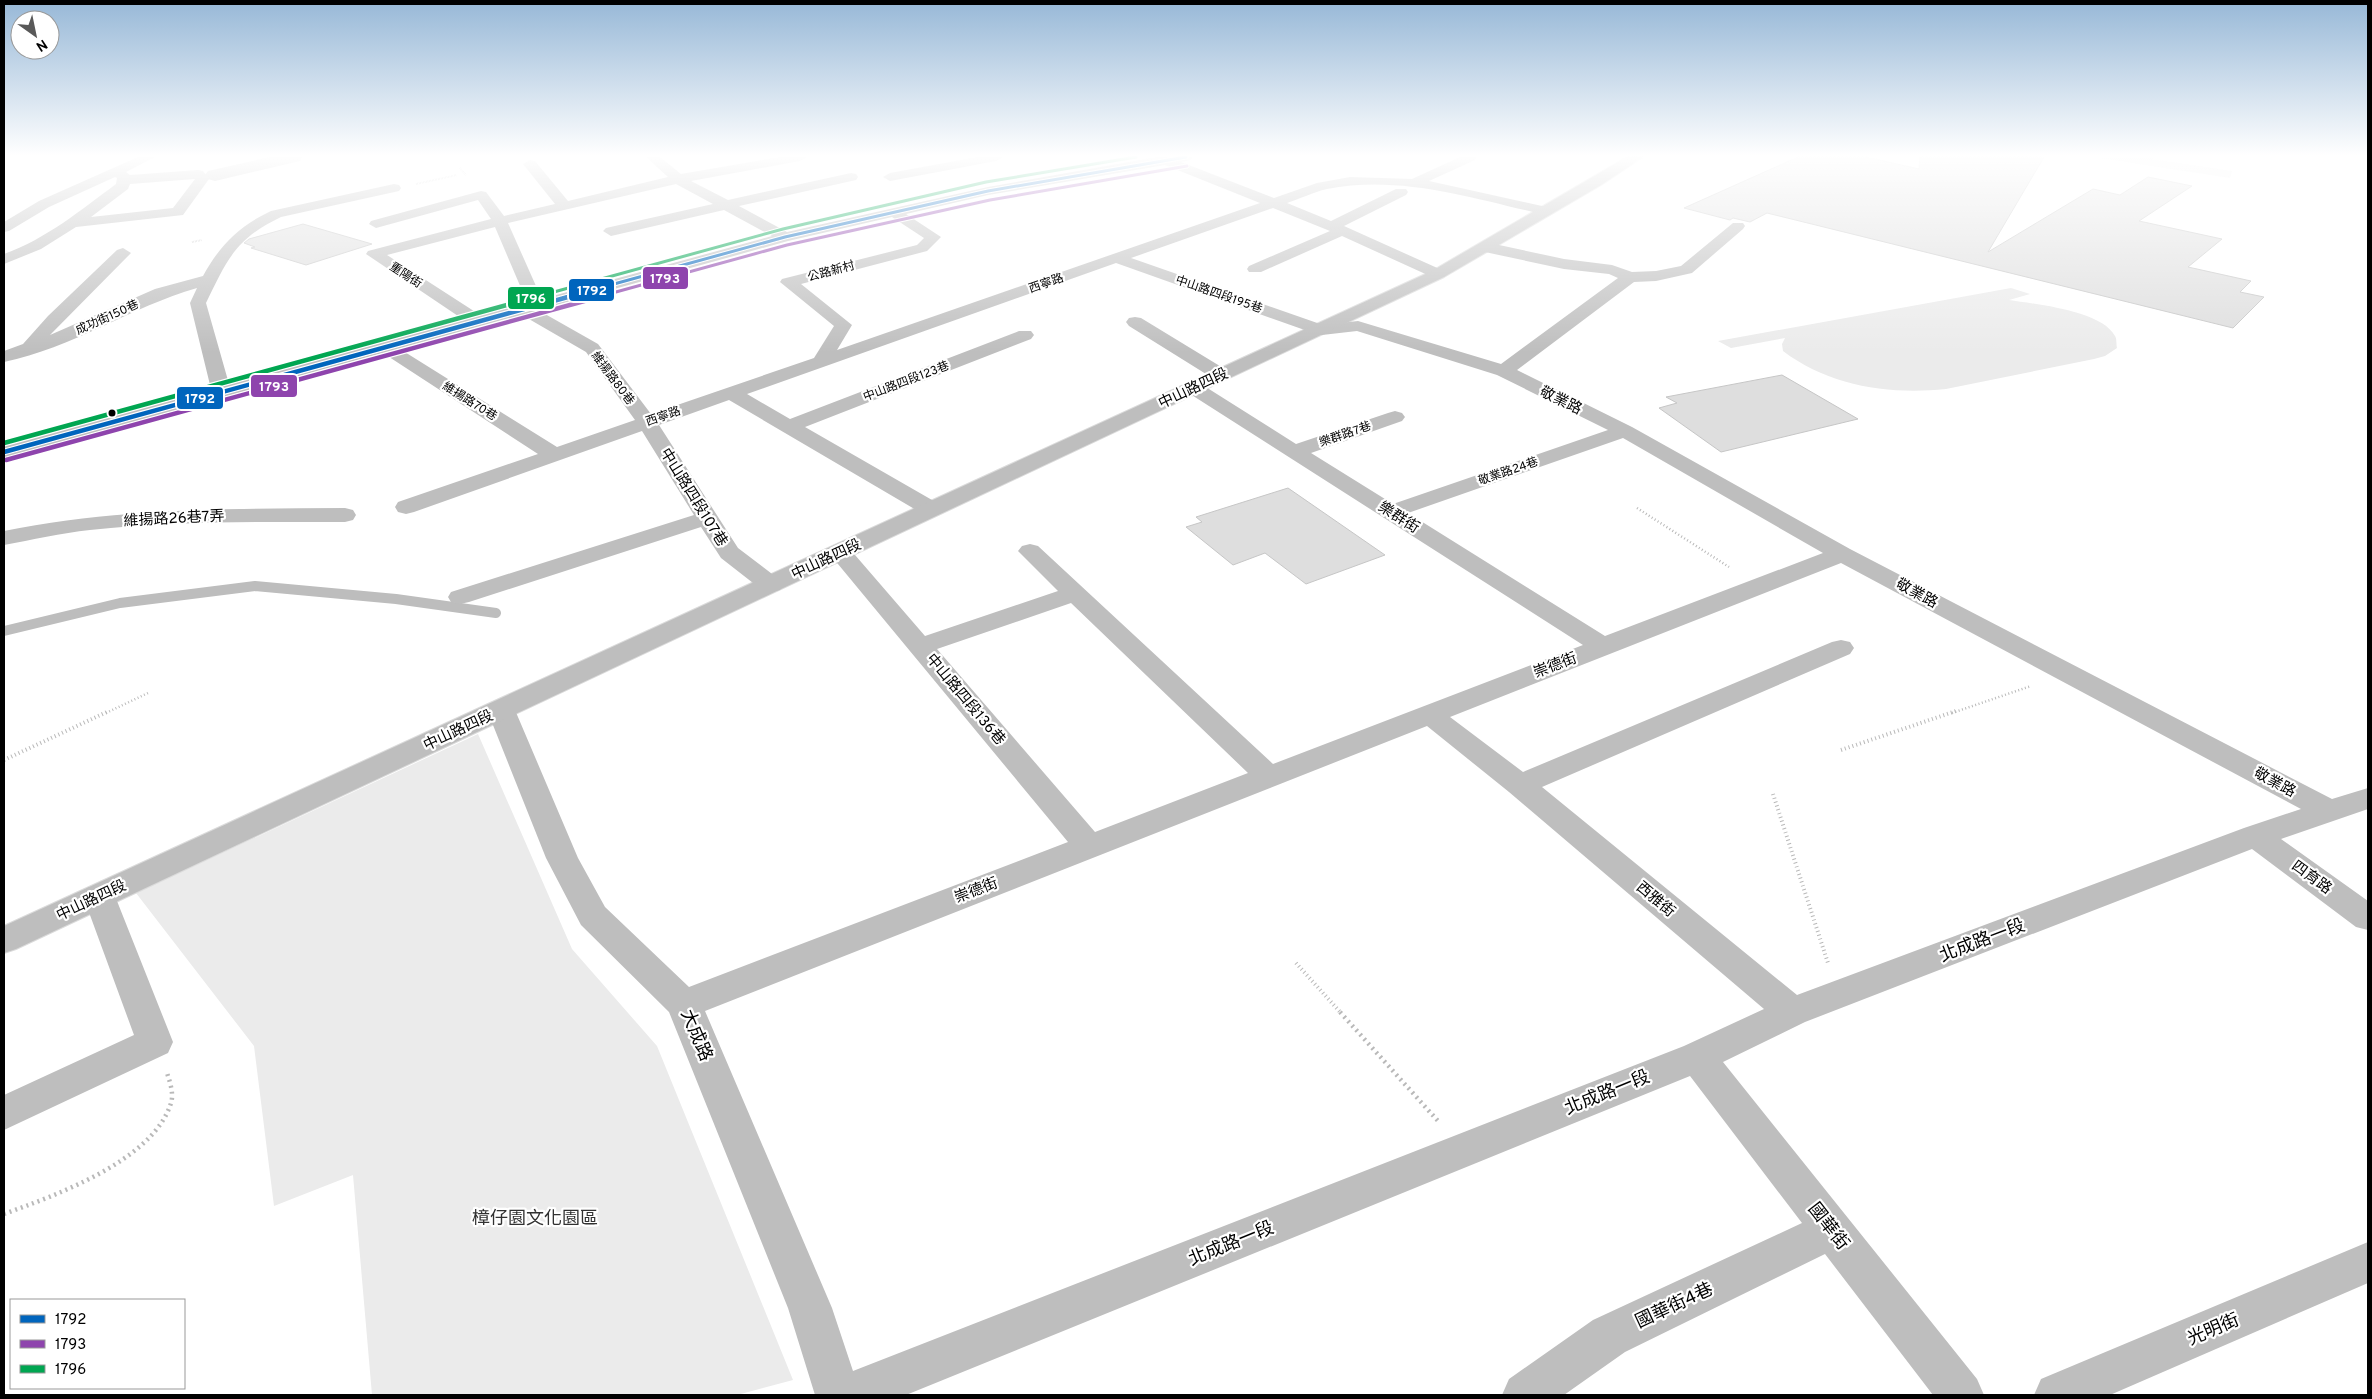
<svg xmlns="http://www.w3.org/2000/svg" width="2372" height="1399" font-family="Overpass,'Noto Sans TC',sans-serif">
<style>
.green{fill:#ebebeb}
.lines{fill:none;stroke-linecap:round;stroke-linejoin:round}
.stream{stroke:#bdbdbd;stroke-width:10}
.canal{fill:#bdbdbd;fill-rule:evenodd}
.building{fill:#dedede;stroke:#c6c6c6}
.major-casing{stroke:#dbdbdb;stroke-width:2}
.path-far3{stroke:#b9b9b9;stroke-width:2;stroke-dasharray:0.5 1;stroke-linecap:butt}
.path-far2{stroke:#b9b9b9;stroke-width:2.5;stroke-dasharray:1 2.5;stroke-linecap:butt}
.path-far1{stroke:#b9b9b9;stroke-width:4;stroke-dasharray:1 3;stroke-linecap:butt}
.path{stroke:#b9b9b9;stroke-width:4.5;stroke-dasharray:2 4;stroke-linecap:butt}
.minor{fill:#bebebe;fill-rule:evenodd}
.major{fill:#bebebe;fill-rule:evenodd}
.bus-1-far1-casing{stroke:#fff;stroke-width:5}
.bus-1-casing{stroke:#fff;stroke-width:7}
.bus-2-far1-casing{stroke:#fff;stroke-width:5}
.bus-2-casing{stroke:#fff;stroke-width:7}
.bus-3-far1-casing{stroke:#fff;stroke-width:5}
.bus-3-casing{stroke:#fff;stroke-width:7}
.bus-1-far1{stroke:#0065bd;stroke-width:3}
.bus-1{stroke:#0065bd;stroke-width:4.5}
.bus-2-far1{stroke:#8e44ad;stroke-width:3}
.bus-2{stroke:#8e44ad;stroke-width:4.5}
.bus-3-far1{stroke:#00a651;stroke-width:3}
.bus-3{stroke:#00a651;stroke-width:4.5}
.bus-dot{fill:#000;stroke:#fff;stroke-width:2}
.labels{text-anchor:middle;stroke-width:4.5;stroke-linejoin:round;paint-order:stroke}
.far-street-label{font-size:12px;fill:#000;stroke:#fff}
.street-label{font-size:15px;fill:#000;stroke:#fff}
.near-street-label{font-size:18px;fill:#000;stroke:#fff}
.near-park-label{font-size:18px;fill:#313131;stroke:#fff}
.line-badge{stroke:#fff;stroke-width:2}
.badge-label{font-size:14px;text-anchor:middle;font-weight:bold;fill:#fff}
</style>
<rect width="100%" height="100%" fill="#fff"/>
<path class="green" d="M2093,157H2158L2152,159L2232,171L2230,178Z
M2011,288L2030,294L2009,300C2035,304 2102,311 2115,336C2117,339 2116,344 2117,348L2105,356L2094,359L1946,389C1889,395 1829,386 1783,351L1782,344L1785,338L1731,348L1718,341Z
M478,734L572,949L657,1046L793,1380L737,1395H372L353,1175L274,1206L254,1046L136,893Z"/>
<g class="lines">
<path class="stream" d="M4,631L120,603L255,586L396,599L496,613"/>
<path class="canal" d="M270,157H302L300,161L215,181L208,179L205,175L208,171Z"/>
</g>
<path class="building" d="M1798,157H1866L1919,169L1920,157H2044L1988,252L2093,189L2120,195L2148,177L2192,186L2139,221L2222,239L2188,267L2251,281L2240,292L2264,297L2233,328L1767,213L1750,222L1733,218L1730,220L1684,208Z
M303,224L372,244L306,265L251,248L255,247L244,243L249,239Z
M1782,375L1858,419L1721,452L1659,408L1677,403L1666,397Z
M1288,488L1385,555L1306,584L1265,553L1233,565L1186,527L1202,522L1196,517Z"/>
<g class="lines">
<g class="major-casing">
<path id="major" d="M1627,157H1643L1601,185L1444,277L16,949L4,953V926L1432,271Z"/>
</g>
<path class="path-far3" d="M460,168L466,175
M416,184L457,175
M192,242L202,240"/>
<path class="path-far2" d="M1637,508L1729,567
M106,713L148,693
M1952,713L2031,686"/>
<path class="path-far1" d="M1841,750L1956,711
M4,760L109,711
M1773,794L1828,963
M1296,963L1341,1013"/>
<path class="path" d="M1340,1012L1438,1121
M4,1214C56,1195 153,1161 171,1103C174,1094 170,1082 167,1073"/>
<path class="minor" d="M138,157H155L126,172L130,175L198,170L203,171L209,179L183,215L76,227L41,249L4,264V254C46,239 81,210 116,184L117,178L115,177L49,207L9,231L4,232V222L39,201ZM195,179L173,208L91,217L128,189L130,184Z
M646,157H660L681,174L780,157H807L800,161L691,181L728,200L851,173L856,174L858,177L856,180L739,206L787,232L988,187L1157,157H1192L1191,160L1181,162L1274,198L1317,183L1350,177L1412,179L1460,157H1476L1475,160L1429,181L1551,208L1553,211L1551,214L1546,215C1475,199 1400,174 1327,189C1313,192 1300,199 1287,203L1331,221L1396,189H1406L1408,192L1406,195L1344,226L1444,271L1446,274L1444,277H1432L1342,236L1261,272H1249L1247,269L1249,266L1330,231L1273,208L1131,258L1323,325L1358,321L1501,364L1618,278L1609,274L1564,269L1485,252L1477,247L1480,244L1485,242L1564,259L1612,265L1632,272L1656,271L1681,266L1733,223H1743L1745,226L1743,229L1692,273L1656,281L1634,282L1517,370L1632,427L1850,549L2332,799L2368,788V809L2281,839L2368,901V930L2356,927L2252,849L1805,1022L1723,1062L1977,1379L1984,1395H1933L1825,1254L1625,1352L1564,1395H1502L1509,1379L1593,1320L1802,1223L1690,1076L906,1395H815L788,1308L669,1012L581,925L546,858L487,710L491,704L501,701L511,704L515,710L578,858L605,907L689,987L1068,842L833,558L829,553L833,548L841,546L849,548L925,636L1058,591L1018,551L1022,546L1030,544L1038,546L1273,764L1583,645L1187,392L1184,388L1187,384H1201L1296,444L1388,413L1395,411L1402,413L1405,417L1402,421L1311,453L1393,504L1608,430L1497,375L1357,331L1322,335L1316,334L1116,263L747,394L790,419L1019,331H1031L1034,335L1031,339L805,427L939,504L942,509L939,514L931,516L923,514L729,400L659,425L738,548L780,580L783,585L780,590L771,592L762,590L721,558L701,527L469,602L460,604L451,602L448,597L451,592L694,515L642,431L414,512L406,514L398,512L395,507L398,502L538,454L383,353L4,458V446L211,389L190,303L197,288C131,307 72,348 4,362V351L23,344L48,316L117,250L123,248L131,253L50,335L155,289L203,276C220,245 239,226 271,211L394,184L399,185L401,188L399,191L281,217C235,239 227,260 206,303L229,384L464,320L366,254L368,251L491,219L478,200L376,228L369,224L371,221L481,191L486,192L504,216L555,204L523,164L530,160L535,161L568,201L668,177ZM1165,165L1260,203L837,350L852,325L801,284L927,251L941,237L906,214L988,195ZM676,184L713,204L606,228L603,231L611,236L724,210L772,236L538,300L540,295L508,223ZM892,217L924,238L917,245L782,279L780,282L834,326L814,358L651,414L598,344L538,310L788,241ZM495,227L524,295L518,305L480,315L387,255ZM522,315L586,352L635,420L557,447L400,349ZM1623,438L1823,553L1605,636L1408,513ZM1841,563L2301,809L2244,828L1797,995L1542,787L1850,654L1854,648L1850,642L1841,640L1832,642L1523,772L1450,717ZM1071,603L1248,773L1095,832L937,649ZM1427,726L1509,792L1764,1009L1684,1046L853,1371L832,1308L705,1011Z
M977,157H1003L996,161L890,181L883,177L890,173Z
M1135,317L1141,318L1228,371L1230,375L1228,379H1214L1129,326L1126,322L1129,318Z
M345,508L353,510L356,515L353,520L345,522C260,522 175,521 90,530C61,533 32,540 4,545V531C117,508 230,509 345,508Z
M99,884L111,888L115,896L173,1042L168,1053L4,1130V1095L134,1035L83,896L87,888Z
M2368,1242V1283L2110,1395H2034L2041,1379Z"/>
<use href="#major" class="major"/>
<g class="bus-1-far1-casing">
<path id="bus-1-far1" d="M563,298L785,237L988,191L1186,157"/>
</g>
<g class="bus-1-casing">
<path id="bus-1" d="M4,452L568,297"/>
</g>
<g class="bus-2-far1-casing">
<path id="bus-2-far1" d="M594,298L787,245L990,200L1187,166"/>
</g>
<g class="bus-2-casing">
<path id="bus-2" d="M6,460L599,297"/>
</g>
<g class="bus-3-far1-casing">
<path id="bus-3-far1" d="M532,298L783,229L986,182L1136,157"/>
</g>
<g class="bus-3-casing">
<path id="bus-3" d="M4,443L536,297"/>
</g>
<use href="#bus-1-far1" class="bus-1-far1"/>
<use href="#bus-1" class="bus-1"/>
<use href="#bus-2-far1" class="bus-2-far1"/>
<use href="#bus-2" class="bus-2"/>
<use href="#bus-3-far1" class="bus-3-far1"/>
<use href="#bus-3" class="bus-3"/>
</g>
<linearGradient id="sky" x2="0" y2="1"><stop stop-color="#97b8d7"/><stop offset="0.44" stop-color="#fff"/><stop offset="1" stop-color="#fff" stop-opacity="0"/></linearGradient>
<rect width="2372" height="353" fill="url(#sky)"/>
<circle class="bus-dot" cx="112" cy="413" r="4.5"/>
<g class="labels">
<g class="far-street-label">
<text transform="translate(831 271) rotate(-15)" y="4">公路新村</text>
<text transform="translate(406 275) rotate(33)" y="4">重陽街</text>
<text transform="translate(1046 283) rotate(-19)" y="4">西寧路</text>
<text transform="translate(1219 294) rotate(19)" y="4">中山路四段195巷</text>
<text transform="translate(107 317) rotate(-24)" y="4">成功街150巷</text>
<text transform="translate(613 378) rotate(53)" y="4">維揚路80巷</text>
<text transform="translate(906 381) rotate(-21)" y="4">中山路四段123巷</text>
<text transform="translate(470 401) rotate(32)" y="4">維揚路70巷</text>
<text transform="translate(663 416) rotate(-19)" y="4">西寧路</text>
<text transform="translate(1345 434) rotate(-19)" y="4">樂群路7巷</text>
<text transform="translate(1508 471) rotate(-19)" y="4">敬業路24巷</text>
</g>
<g class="street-label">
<text transform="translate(1193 388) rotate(-25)" y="5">中山路四段</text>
<text transform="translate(1561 400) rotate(26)" y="5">敬業路</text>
<text transform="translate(694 497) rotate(58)" y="5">中山路四段107巷</text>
<text transform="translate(1399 517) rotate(32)" y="5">樂群街</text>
<text transform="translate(174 518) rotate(-3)" y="5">維揚路26巷7弄</text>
<text transform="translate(826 559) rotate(-25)" y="5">中山路四段</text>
<text transform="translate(1917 593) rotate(28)" y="5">敬業路</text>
<text transform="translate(1555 665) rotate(-21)" y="5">崇德街</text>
<text transform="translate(966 699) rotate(50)" y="5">中山路四段136巷</text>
<text transform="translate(458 730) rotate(-25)" y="5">中山路四段</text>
<text transform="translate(2275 782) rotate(28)" y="5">敬業路</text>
<text transform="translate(2312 877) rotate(36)" y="5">四育路</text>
<text transform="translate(976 890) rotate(-21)" y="5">崇德街</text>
<text transform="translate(1656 899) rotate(40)" y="5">西雅街</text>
<text transform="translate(91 900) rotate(-25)" y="5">中山路四段</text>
</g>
<g class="near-street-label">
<text transform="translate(1982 940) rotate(-21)" y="6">北成路一段</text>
<text transform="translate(697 1035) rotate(67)" y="6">大成路</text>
<text transform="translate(1607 1092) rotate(-22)" y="6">北成路一段</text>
<text transform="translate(1829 1226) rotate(52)" y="6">國華街</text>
<text transform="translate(1231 1243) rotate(-22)" y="6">北成路一段</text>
<text transform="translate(1674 1305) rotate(-25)" y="6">國華街4巷</text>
<text transform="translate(2213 1329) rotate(-23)" y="6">光明街</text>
</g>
<g class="near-park-label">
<text x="535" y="1224">樟仔園文化園區</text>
</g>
</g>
<g class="line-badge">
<rect x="642" y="266" width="47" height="24" rx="5" fill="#8e44ad"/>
<rect x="568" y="278" width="47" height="24" rx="5" fill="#0065bd"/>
<rect x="507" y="286" width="48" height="24" rx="5" fill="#00a651"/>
<rect x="250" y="374" width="48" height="24" rx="5" fill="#8e44ad"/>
<rect x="176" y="386" width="48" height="24" rx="5" fill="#0065bd"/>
</g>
<g class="badge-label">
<text x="665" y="283">1793</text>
<text x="592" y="295">1792</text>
<text x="531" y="303">1796</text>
<text x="274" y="391">1793</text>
<text x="200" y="403">1792</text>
</g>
<rect width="2372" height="1399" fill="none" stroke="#000000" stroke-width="10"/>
<rect x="10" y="1299" width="175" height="90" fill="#ffffff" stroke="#999999"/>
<rect x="20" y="1315" width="25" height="8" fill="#0065bd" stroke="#999999"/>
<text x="55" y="1324" font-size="15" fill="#000000">1792</text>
<rect x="20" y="1340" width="25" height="8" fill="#8e44ad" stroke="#999999"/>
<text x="55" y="1349" font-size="15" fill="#000000">1793</text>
<rect x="20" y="1365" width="25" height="8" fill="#00a651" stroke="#999999"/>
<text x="55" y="1374" font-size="15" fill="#000000">1796</text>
<g transform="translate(35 35) rotate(147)"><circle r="24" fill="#ffffff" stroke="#999999"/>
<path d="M0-4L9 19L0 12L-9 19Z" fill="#595959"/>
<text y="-8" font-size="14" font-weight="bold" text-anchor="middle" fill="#000000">N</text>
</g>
</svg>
